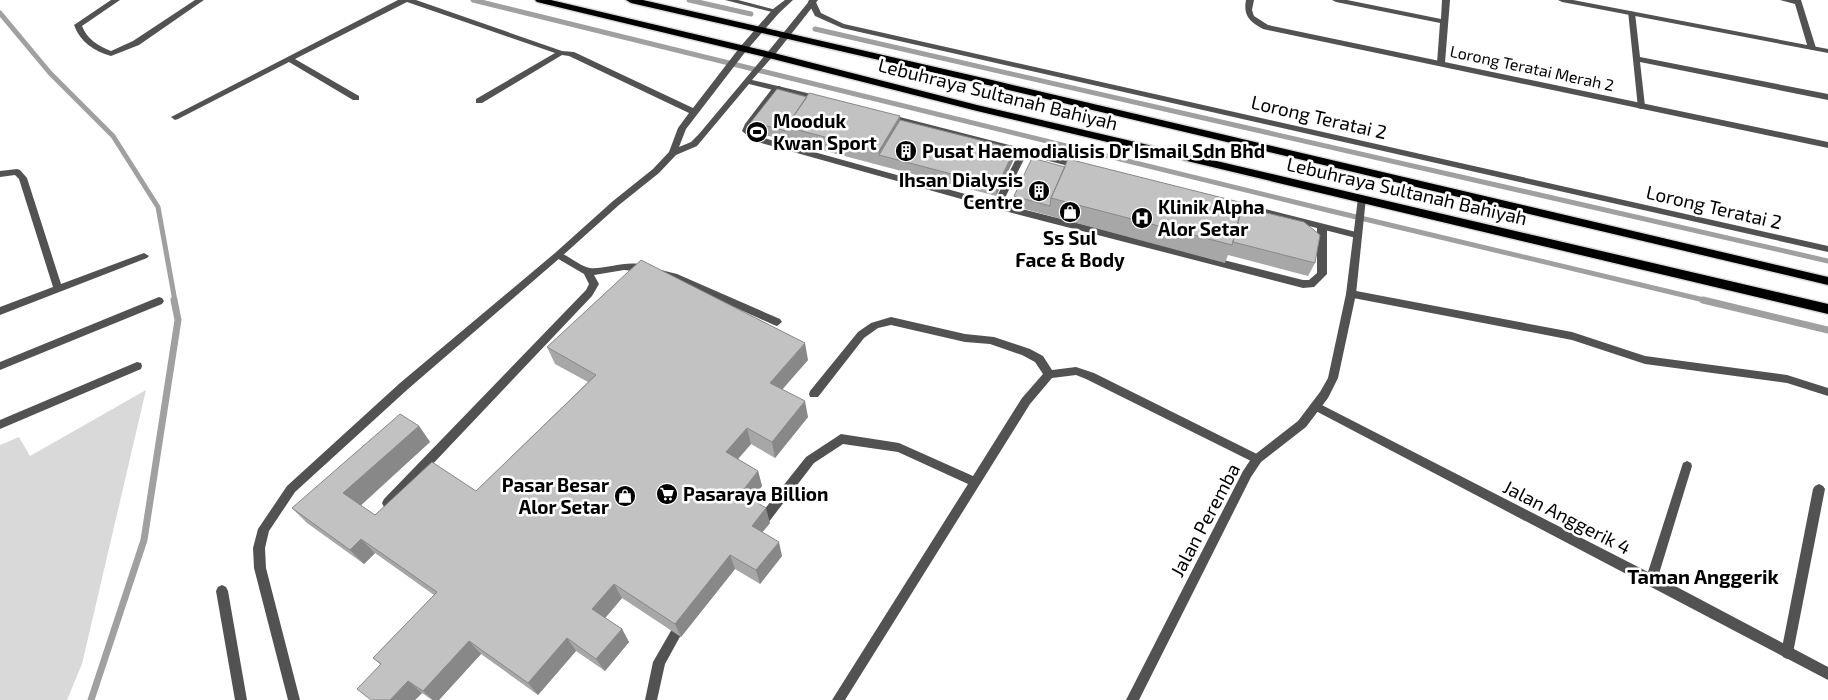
<svg xmlns="http://www.w3.org/2000/svg" width="1828" height="700" font-family="'Exo 2',sans-serif">
<style>
.green{fill:#d9d9d9}
.lines{fill:none;stroke-linecap:round;stroke-linejoin:round}
.stream-far1{stroke:#a0a0a0;stroke-width:5}
.stream{stroke:#a0a0a0;stroke-width:7}
.primary-casing{stroke:#dbdbdb;stroke-width:3}
.service{fill:#525252;fill-rule:evenodd}
.minor{fill:#525252;fill-rule:evenodd}
.tertiary{fill:#525252;fill-rule:evenodd}
.primary{fill:#000;fill-rule:evenodd}
.wall{fill:#a7a7a7}
.shaded-wall{fill:#888}
.building{fill:#c2c2c2;stroke:#888}
.labels{text-anchor:middle;stroke-width:5;stroke-linejoin:round;paint-order:stroke}
.far-street-label{font-size:16px;fill:#000;stroke:#fff}
.street-label{font-size:19px;fill:#000;stroke:#fff}
.poi-label{font-size:19px;font-weight:bold;fill:#000;stroke:#fff;text-anchor:start}
.neighbourhood-label{font-size:20px;font-weight:bold;fill:#000;stroke:#fff}
</style>
<rect width="100%" height="100%" fill="#fff"/>
<path class="green" d="M146,390L82,664L67,700H0V445L19,437L30,456Z"/>
<g class="lines">
<path class="stream-far1" d="M473,0L1327,210L1708,301
M689,0L751,14
M0,13L50,73L113,136L158,207L175,301
M815,29L1828,261"/>
<path class="stream" d="M1703,300L1828,330
M91,700L144,540L178,320L174,300"/>
<g class="primary-casing">
<path id="primary" d="M535,0H551L770,52L977,105L1828,304V314L977,111L769,58L537,2Z
M626,0H643L992,80L1828,277V285L992,86L631,3Z"/>
</g>
<path class="service" d="M111,0H120L82,26C87,39 98,46 111,51L133,41L195,0H204L139,45L111,56C94,51 80,42 74,25Z
M1332,0H1347L1441,19L1442,0H1450L1445,63L1441,65L1437,63L1440,23L1336,2Z
M1780,0H1801L1816,48L1815,50H1812L1808,48L1795,4Z
M1628,11H1631L1635,13L1640,57L1828,94V100L1640,62L1645,106L1641,109L1638,108Z
M774,86H780L781,88L750,130L760,137L994,202L1020,151L1024,148L1028,151L1002,204L1303,280H1309L1317,273V227L1322,224L1327,227V274L1314,287L1303,288L997,209L754,141L742,131L745,124Z
M558,252C568,255 581,267 590,268C605,270 637,256 649,269L644,272L624,270L594,275L599,284L592,296L392,507L388,508L384,507L382,503L384,499L586,290L589,284L584,274L555,257L553,255Z
M661,270L677,274L780,319L782,322L777,326L774,325L672,279L658,275L656,273Z
M1351,290L1572,332L1645,356L1787,375L1828,388V396L1787,383L1645,364L1572,340L1348,297L1346,294L1348,291Z
M159,297L162,298L164,301L162,304L0,370V362Z
M891,317L965,334L994,337L1030,349L1043,356L1052,370L1076,367L1094,373L1261,456L1262,459L1261,462L1257,464L1253,462L1086,379L1076,375L1052,378L1030,404L845,700H832L968,484L898,452L843,444L814,463L768,523L764,524L760,523L758,519L760,515L806,457L841,434L899,443L973,476L1022,398L1043,374L1035,362L1022,355L990,344L965,342L891,325L878,328L864,338L818,397H810L809,394L810,391L858,332L871,323Z
M1819,484L1823,486L1825,489L1793,653L1791,657L1787,659L1783,657L1781,653L1813,489L1815,486Z
M222,585L226,587L228,591L247,700H235L216,591L218,587Z
M676,627L680,629L682,633L665,664L657,700H645L653,662L672,629Z"/>
<path class="minor" d="M398,0H416L562,51L574,52L693,108L740,47H746V51L686,129L679,147L691,142L699,134L767,53H770L774,55L752,80L824,97L825,99L821,102L749,84L697,146L676,155L659,173L619,205L561,257L408,389L295,492L269,531L265,548L266,568L300,700H288L254,568L253,548L258,529L287,486L400,383L555,253L613,201L653,169L669,152L678,128L689,113L569,56L562,55L482,103H476V99L555,53L407,2L295,59L359,96V100H353L289,62L178,119L175,120L171,117Z
M725,0H738L780,11L776,13Z
M809,0H815L821,13L844,24L1828,246V252L842,28L815,16L808,2Z
M1246,0H1254L1252,10L1254,16L1268,25L1828,142V148L1263,29C1250,22 1243,16 1246,0Z
M1558,0H1573L1828,49V53L1562,2Z
M888,114L1080,163L1084,166L1080,169L885,119V115Z
M17,169L20,170L27,178L61,284L144,253L149,256L147,258L0,315V307L53,287L19,179L15,175L0,177V171Z
M1230,200L1356,232L1361,235L1356,238L1227,205L1226,203L1227,201Z
M137,362L141,363L142,366L141,369L0,429V420Z
M1316,402L1648,572L1682,466L1683,463L1687,461L1691,463L1692,466L1658,577L1828,667V680L1312,409L1311,406L1312,403Z"/>
<path class="tertiary" d="M785,0H793L779,13L746,51H740V47L773,9Z
M810,0H818L773,57H767V53Z
M1362,195L1366,198L1356,294L1338,378L1328,398L1306,427L1261,462L1251,477L1139,700H1126L1243,471L1253,456L1298,421L1320,392L1328,378L1346,294L1358,198Z"/>
<use href="#primary" class="primary"/>
</g>
<path class="wall" d="M807,97L900,116V120L1015,149L1014,159L996,196L753,132L751,122Z
M1065,167L1242,207L1315,263L1308,276L1228,255L1225,263L1013,206L1014,196Z
M547,347L808,360L782,389L808,417L775,458L751,444L738,459L758,471L762,486L752,499L770,523L762,532L782,556L760,584L735,569L681,637L622,598L605,618L622,629L629,642L605,671L576,651L538,695L481,654L439,700H432L422,693L415,700H371L380,664L373,658L434,595L375,553L364,564L307,523L292,508L419,426L430,442L360,505L375,515L476,491L588,382L555,364Z"/>
<path class="shaded-wall" d="M900,116V130L879,155V151Z
M1015,149L1014,159L996,196L997,186Z
M805,343L808,360L774,399L770,383Z
M805,401L808,417L775,458L772,442Z
M419,426L430,442L357,509L343,493Z
M747,428L751,444L730,468L726,452Z
M758,471L762,486L745,508L741,493Z
M766,508L770,523L756,540L752,526Z
M361,539L375,553L364,564L350,550Z
M779,542L782,556L760,584L756,570Z
M730,555L735,569L681,637L675,624Z
M614,584L622,598L601,623L592,609Z
M622,629L629,642L605,671L596,659Z
M567,638L576,651L538,695L528,683Z
M469,641L481,654L439,700H433L423,691Z
M408,681L422,693L415,700H390Z"/>
<path class="building" d="M777,89L807,97L786,127V131L751,122Z
M809,93L900,116L879,151L786,127Z
M900,120L1015,149L997,186L879,155Z
M1032,158L1065,167L1051,198L1050,206L1014,196Z
M1068,159L1243,203L1232,245L1051,198Z
M1242,207L1304,222L1320,235L1315,263L1233,242Z
M641,260L805,343L770,383L805,401L772,442L747,428L726,452L758,471L741,493L766,508L752,526L779,542L756,570L730,555L675,624L614,584L592,609L622,629L596,659L567,638L528,683L469,641L423,691L408,681L390,700H371L357,689L381,664L373,658L437,592L361,539L350,550L292,508L400,414L419,426L343,493L375,515L432,462L476,491L596,375L547,347Z"/>
<defs>
<g id="stadium-disc" transform="scale(1.125)"><circle r="9.5" fill="#000" stroke="#fff"/><path d="M0-5a6.5 5 0 1 0 0 10a6.5 5 0 1 0 0-10ZM-3.5-1.8h7v3.6h-7Z" fill="#fff"/></g>
<g id="building-disc" transform="scale(1.125)"><circle r="9.5" fill="#000" stroke="#fff"/><path d="M-4-6H4V6H1V3H-1V6H-4ZM-2.5-4.3h1.7v1.8h-1.7ZM.8-4.3h1.7v1.8H.8ZM-2.5-1h1.7V.8h-1.7ZM.8-1h1.7V.8H.8Z" fill="#fff"/></g>
<g id="shop-disc" transform="scale(1.125)"><circle r="9.5" fill="#000" stroke="#fff"/><path d="M-5-2.5h2.3a2.7 3.5 0 0 1 5.4 0H5L5.5 6h-11ZM-1.5-2.5h3a1.5 2.3 0 0 0-3 0Z" fill="#fff"/></g>
<g id="hospital-disc" transform="scale(1.125)"><circle r="9.5" fill="#000" stroke="#fff"/><path d="M-5-5h3v3.5h4V-5h3V5h-3V1.5h-4V5h-3Z" fill="#fff"/></g>
<g id="supermarket-disc" transform="scale(1.125)"><circle r="9.5" fill="#000" stroke="#fff"/><path d="M-6-5.5h2.5l.6 2H6L4.5 2H-2.5L-4.4-4H-6ZM-1.5 3.2a1.3 1.3 0 1 0 .1 0ZM3 3.2a1.3 1.3 0 1 0 .1 0Z" fill="#fff"/></g>
</defs>
<g fill-rule="evenodd">
<use href="#stadium-disc" x="757" y="132"/>
<use href="#building-disc" x="906" y="151"/>
<use href="#building-disc" x="1039" y="191"/>
<use href="#shop-disc" x="1070" y="212"/>
<use href="#hospital-disc" x="1142" y="218"/>
<use href="#supermarket-disc" x="667" y="494"/>
<use href="#shop-disc" x="625" y="496"/>
</g>
<g class="labels">
<g class="far-street-label">
<text transform="translate(1532 68) rotate(12)" y="6">Lorong Teratai Merah 2</text>
</g>
<g class="street-label">
<text transform="translate(998 94) rotate(14)" y="7">Lebuhraya Sultanah Bahiyah</text>
<text transform="translate(1319 117) rotate(13)" y="7">Lorong Teratai 2</text>
<text transform="translate(1407 191) rotate(13)" y="7">Lebuhraya Sultanah Bahiyah</text>
<text transform="translate(1714 207) rotate(13)" y="7">Lorong Teratai 2</text>
<text transform="translate(1567 517) rotate(27)" y="7">Jalan Anggerik 4</text>
<text transform="translate(1205 520) rotate(-62)" y="7">Jalan Peremba</text>
</g>
<g class="poi-label">
<text x="773" y="128">Mooduk<tspan x="773" dy="22">Kwan Sport</tspan></text>
<text x="922" y="158">Pusat Haemodialisis Dr Ismail Sdn Bhd</text>
<text x="1023" y="187" text-anchor="end">Ihsan Dialysis<tspan x="1023" dy="22">Centre</tspan></text>
<text x="1158" y="214">Klinik Alpha<tspan x="1158" dy="22">Alor Setar</tspan></text>
<text x="1070" y="245" text-anchor="middle">Ss Sul<tspan x="1070" dy="22">Face &amp; Body</tspan></text>
<text x="609" y="492" text-anchor="end">Pasar Besar<tspan x="609" dy="22">Alor Setar</tspan></text>
<text x="683" y="501">Pasaraya Billion</text>
</g>
<g class="neighbourhood-label">
<text x="1703" y="584">Taman Anggerik</text>
</g>
</g>
</svg>
